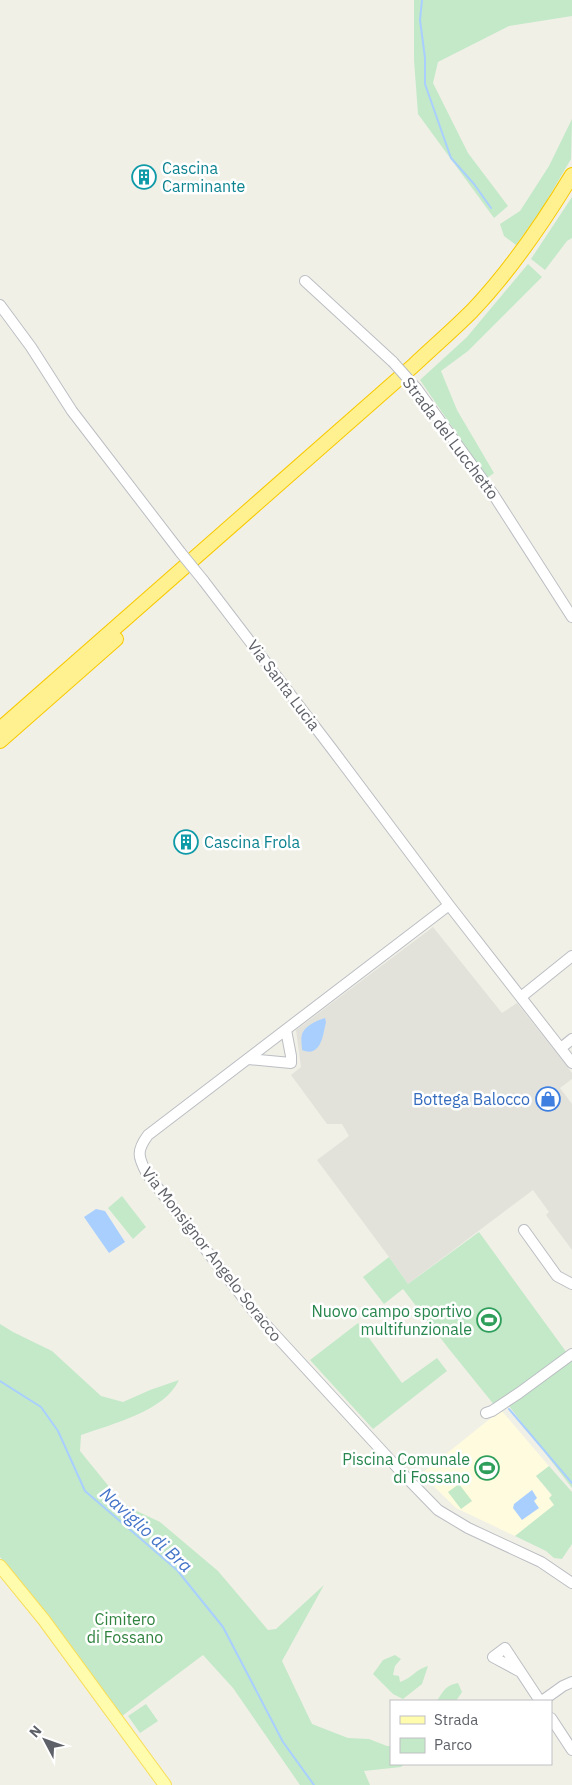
<svg xmlns="http://www.w3.org/2000/svg" width="572" height="1785" font-family="'IBM Plex Sans',sans-serif">
<style>
.commercial{fill:#fffbde}
.industrial{fill:#e2e2db}
.green{fill:#c3e9c8}
.water{fill:#a9cfff}
.lines{fill:none;stroke-linecap:round;stroke-linejoin:round}
.stream{stroke:#a9cfff;stroke-width:2}
.minor-casing{stroke:#bbbec3;stroke-width:12}
.major-casing{stroke:#f7de5a;stroke-width:14}
.highway-casing{stroke:#f8c900;stroke-width:16}
.minor{stroke:#fff;stroke-width:10}
.major{stroke:#fffcae;stroke-width:12}
.highway{stroke:#fff190;stroke-width:14}
.minor-bridge-casing{stroke:#bbbec3;stroke-width:12;stroke-linecap:butt}
.minor-bridge{stroke:#fff;stroke-width:10}
.labels{text-anchor:middle;stroke-width:5;stroke-linejoin:round;paint-order:stroke}
.culture-label{font-size:16px;fill:#0d838f;stroke:#fff;text-anchor:start}
.street-label{font-size:16px;fill:#5e6168;stroke:#fff}
.shop-label{font-size:16px;fill:#366cbe;stroke:#fff;text-anchor:end}
.leisure-label{font-size:16px;fill:#27864d;stroke:#fff;text-anchor:end}
.park-label{font-size:16px;fill:#318340;stroke:#fff}
.water-label{font-size:18px;font-style:italic;fill:#4575c9;stroke:#fff}
</style>
<rect width="100%" height="100%" fill="#f1f0e7"/>
<path class="commercial" d="M501,1410L549,1466L536,1476L552,1496L555,1505L515,1536L456,1508L421,1474Z"/>
<path class="industrial" d="M433,927L502,1013L517,1003L572,1073V1079L560,1088L572,1104V1250L546,1215L549,1212L533,1190L408,1284L389,1257L317,1160L349,1136L342,1124H327L291,1075L301,1067L296,1030Z"/>
<path class="green" d="M414,0H572V16L509,26L438,62L433,83L468,153L508,206L494,218L418,114L414,60Z
M572,119L571,159L543,207L516,245L504,236L500,224L520,211L549,166Z
M572,197V238L567,241L545,270L531,259Z
M528,264L542,277L468,351L441,371L457,410L494,473L487,478L420,380L467,337Z
M122,1196L146,1227L133,1239L108,1208Z
M479,1232L567,1353L495,1406L449,1349L403,1289L384,1304L363,1277L389,1257L408,1284Z
M358,1323L402,1383L437,1358L447,1371L373,1429L310,1360Z
M0,1324L13,1332L52,1351L101,1396L123,1402L150,1390L179,1380C165,1411 112,1424 81,1435L80,1451L124,1505L160,1522L218,1571L268,1630L276,1629L324,1585L282,1661L312,1724L348,1738L369,1739L387,1746H391V1764H404L401,1767L364,1771L370,1785H300L233,1688L203,1655L122,1716L0,1557Z
M572,1359V1488L509,1406Z
M549,1466L572,1492V1544L562,1559L554,1558L546,1551L515,1536L554,1505L549,1498L552,1495L536,1476Z
M459,1484L472,1501L461,1509L448,1492Z
M395,1655L401,1659L395,1666L393,1675L399,1676L400,1682C412,1678 416,1669 428,1666L422,1684L403,1699L393,1694L373,1674L383,1660Z
M458,1683L462,1692L456,1701H437C443,1691 446,1685 458,1683Z
M146,1704L158,1721L140,1733L128,1716Z"/>
<path class="water" d="M325,1018L326,1022C323,1035 321,1058 302,1050C302,1045 300,1037 303,1032C306,1026 317,1020 325,1018Z
M96,1209L105,1211L125,1242L109,1253L84,1217Z
M532,1490L537,1498L534,1501L539,1508L522,1520L513,1508L514,1504Z"/>
<g class="lines">
<path class="stream" d="M422,0L420,20L425,58V84L451,158L474,184L491,208
M0,1381L41,1407L58,1431L85,1491L177,1570L223,1627L283,1742L314,1785
M509,1409L572,1483"/>
<g class="minor-casing">
<path id="minor" d="M305,281L393,362
M0,305L31,347L72,411L181,553
M417,389L493,494L572,617
M203,580L332,749L449,905L572,1063
M449,905L148,1135C136,1151 138,1157 147,1174L255,1313L405,1476L438,1510L468,1528L541,1562L572,1583
M521,997L572,956
M561,1048L572,1039
M248,1059L291,1063V1056L286,1030
M524,1230L557,1276L572,1284
M486,1413L492,1411L519,1393L572,1354
M519,1671L493,1657L505,1648L538,1698L542,1701
M542,1701L563,1686L572,1682
M551,1718L572,1750"/>
</g>
<g class="major-casing">
<path id="major" d="M0,1566L44,1620L165,1785"/>
</g>
<g class="highway-casing">
<path id="highway" d="M0,729L413,366C432,348 453,330 472,311C511,270 543,223 572,175
M0,741L116,639"/>
</g>
<use href="#minor" class="minor"/>
<use href="#major" class="major"/>
<use href="#highway" class="highway"/>
<g class="minor-bridge-casing">
<path id="minor-bridge" d="M393,362L417,389
M181,553L203,580"/>
</g>
<use href="#minor-bridge" class="minor-bridge"/>
</g>
<defs>
<g id="building-ring" transform="scale(1.25)"><circle r="9.5" fill="#fff" stroke="#0f9aa8" stroke-width="1.5"/><path d="M-4-6H4V6H1V3H-1V6H-4ZM-2.5-4.3h1.7v1.8h-1.7ZM.8-4.3h1.7v1.8H.8ZM-2.5-1h1.7V.8h-1.7ZM.8-1h1.7V.8H.8Z" fill="#0f9aa8"/></g>
<g id="shop-ring" transform="scale(1.25)"><circle r="9.5" fill="#fff" stroke="#3f7fe0" stroke-width="1.5"/><path d="M-5-2.5h2.3a2.7 3.5 0 0 1 5.4 0H5L5.5 6h-11ZM-1.5-2.5h3a1.5 2.3 0 0 0-3 0Z" fill="#3f7fe0"/></g>
<g id="stadium-ring" transform="scale(1.25)"><circle r="9.5" fill="#fff" stroke="#2e9e5b" stroke-width="1.5"/><path d="M0-5a6.5 5 0 1 0 0 10a6.5 5 0 1 0 0-10ZM-3.5-1.8h7v3.6h-7Z" fill="#2e9e5b"/></g>
</defs>
<g fill-rule="evenodd">
<use href="#building-ring" x="144" y="177"/>
<use href="#building-ring" x="186" y="842"/>
<use href="#shop-ring" x="548" y="1099"/>
<use href="#stadium-ring" x="489" y="1320"/>
<use href="#stadium-ring" x="487" y="1468"/>
</g>
<g class="labels">
<g class="culture-label">
<text x="162" y="174">Cascina<tspan x="162" dy="18">Carminante</tspan></text>
<text x="204" y="848">Cascina Frola</text>
</g>
<g class="street-label">
<text transform="translate(451 438) rotate(53)" y="6">Strada del Lucchetto</text>
<text transform="translate(284 685) rotate(53)" y="6">Via Santa Lucia</text>
<text transform="translate(212 1254) rotate(52)" y="6">Via Monsignor Angelo Soracco</text>
</g>
<g class="shop-label">
<text x="530" y="1105">Bottega Balocco</text>
</g>
<g class="leisure-label">
<text x="472" y="1317">Nuovo campo sportivo<tspan x="472" dy="18">multifunzionale</tspan></text>
<text x="470" y="1465">Piscina Comunale<tspan x="470" dy="18">di Fossano</tspan></text>
</g>
<g class="park-label">
<text x="125" y="1625">Cimitero<tspan x="125" dy="18">di Fossano</tspan></text>
</g>
<g class="water-label">
<text transform="translate(146 1530) rotate(42)" y="6">Naviglio di Bra</text>
</g>
</g>
<rect x="390" y="1700" width="162" height="65" fill="#ffffff" stroke="#bfc0c3"/>
<rect x="400" y="1716" width="25" height="8" fill="#fffcae" stroke="#bfc0c3"/>
<text x="434" y="1725" font-size="15" fill="#5e6168">Strada</text>
<rect x="400" y="1738" width="25" height="15" fill="#c3e9c8" stroke="#bfc0c3"/>
<text x="434" y="1750" font-size="15" fill="#5e6168">Parco</text>
<g transform="translate(45 1740) rotate(311)" stroke="#ffffff" stroke-width="4" paint-order="stroke">
<path d="M0-4L9 19L0 12L-9 19Z" fill="#5e6168"/>
<text y="-8" font-size="14" font-weight="bold" text-anchor="middle" fill="#5e6168">N</text>
</g>
</svg>
